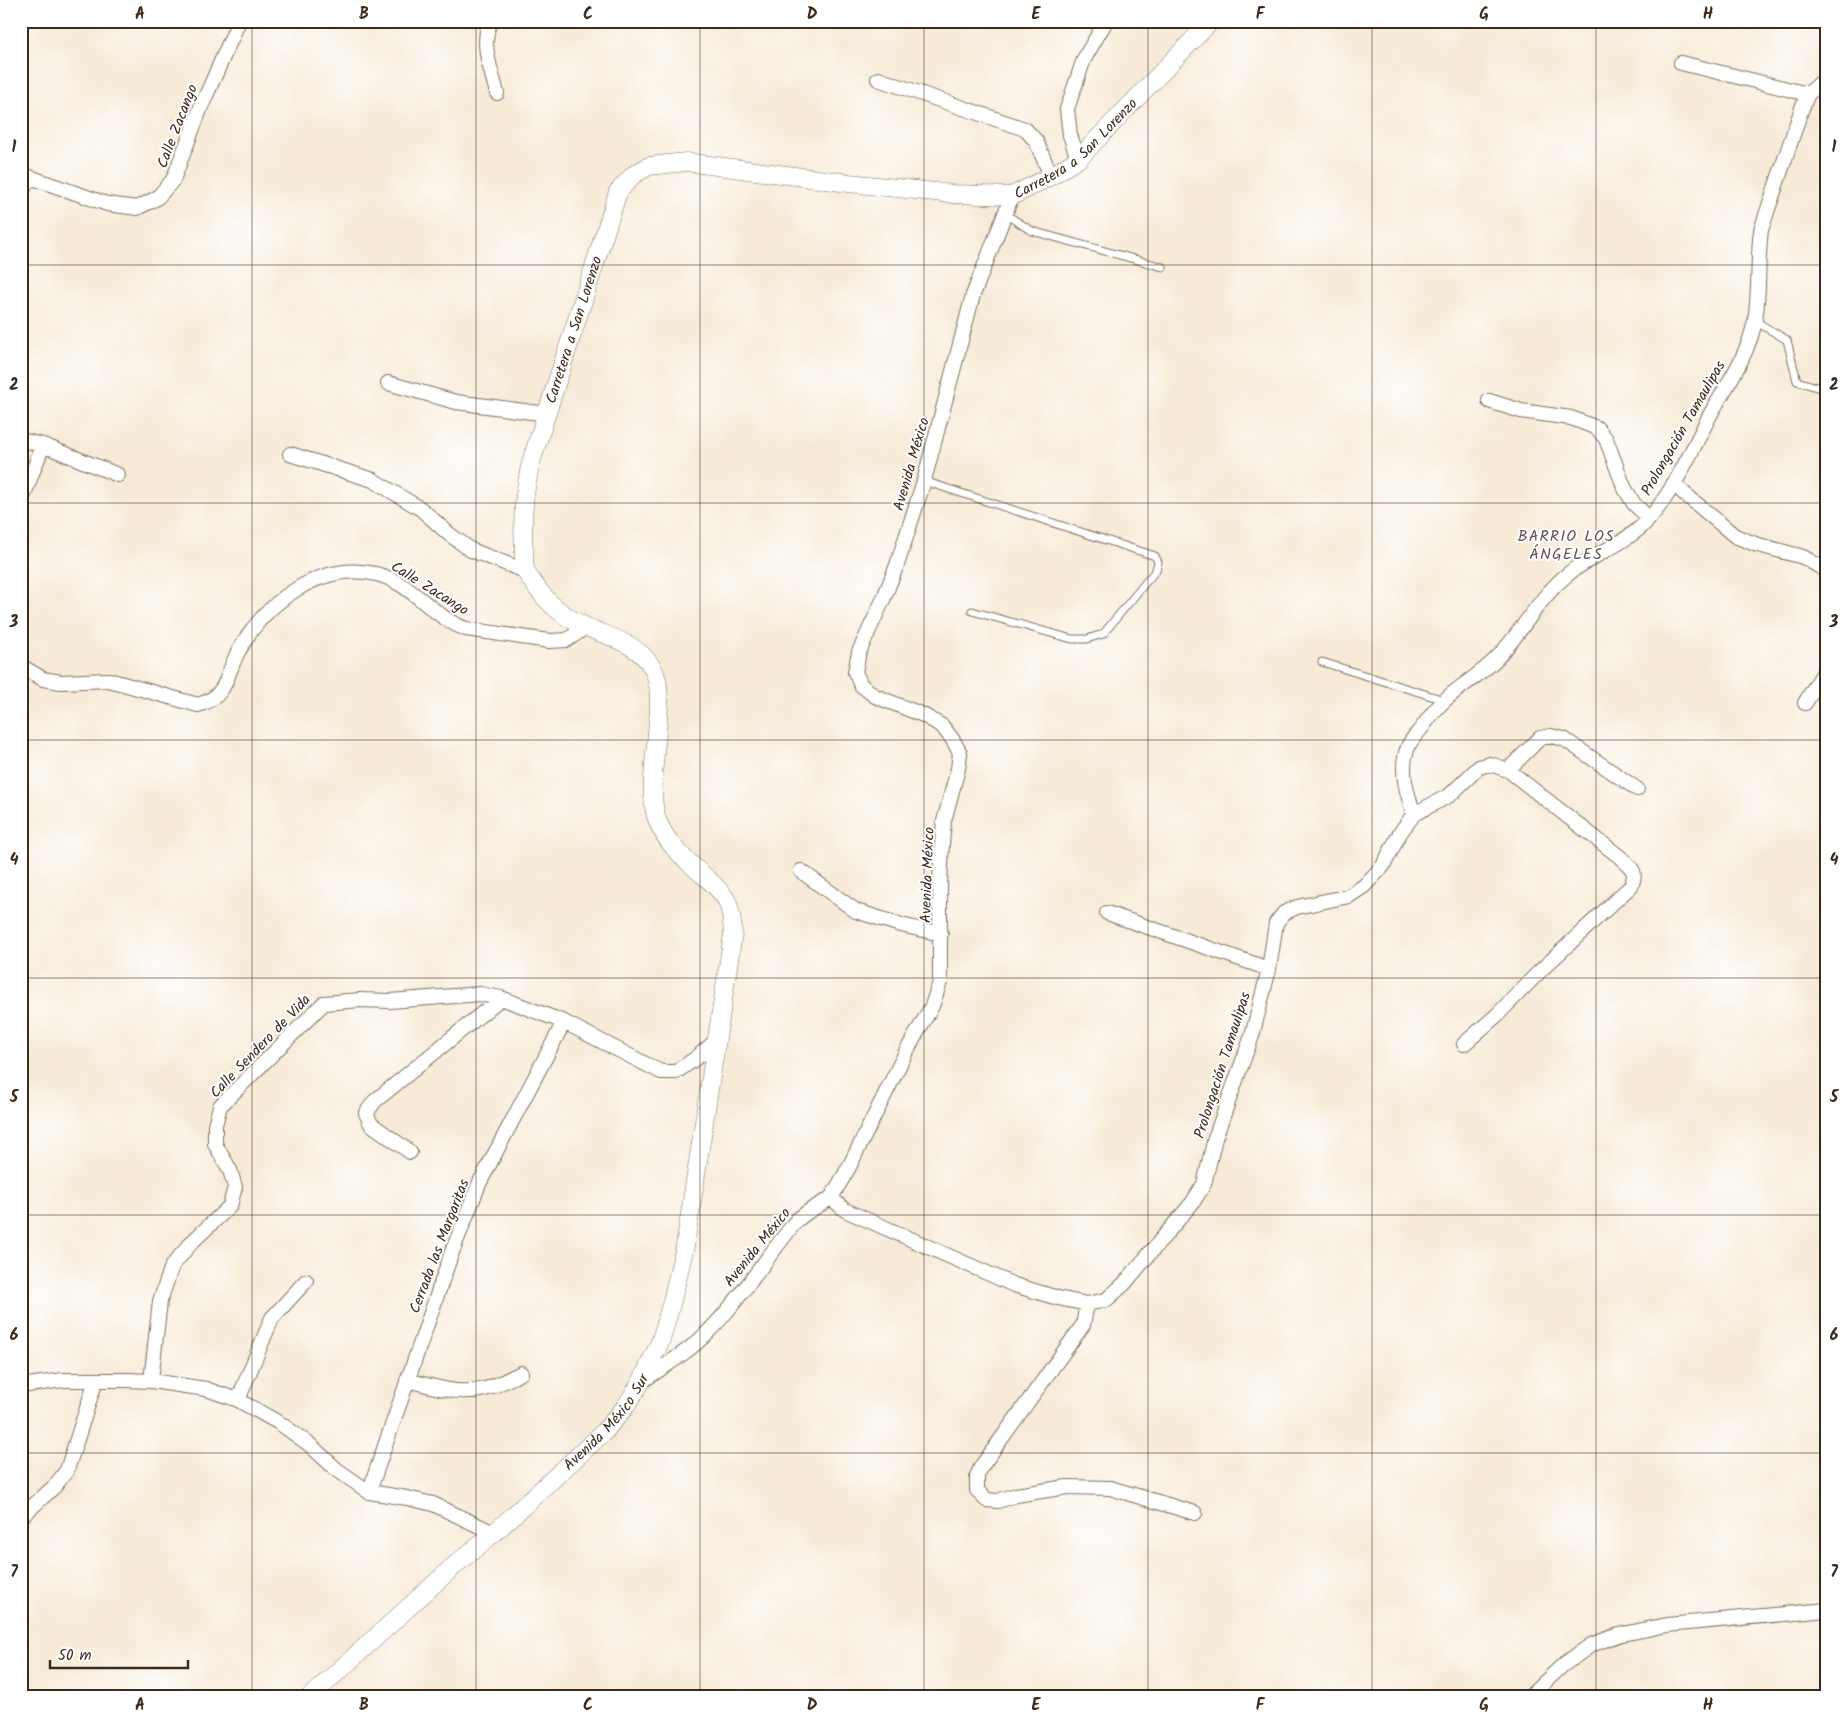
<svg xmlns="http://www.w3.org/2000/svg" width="1848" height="1718" font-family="Kalam,sans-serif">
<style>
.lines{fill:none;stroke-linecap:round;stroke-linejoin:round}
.service-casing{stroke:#7d6e5f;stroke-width:9}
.minor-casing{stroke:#7d6e5f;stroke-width:16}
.tertiary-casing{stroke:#7d6e5f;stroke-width:19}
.service{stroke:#fff;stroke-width:7}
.minor{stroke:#fff;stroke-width:14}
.tertiary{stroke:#fff;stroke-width:18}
.grid{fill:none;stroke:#3b2a1e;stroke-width:1;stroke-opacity:0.55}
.labels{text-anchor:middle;stroke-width:4;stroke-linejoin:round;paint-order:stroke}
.street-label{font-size:15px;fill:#3b2a1e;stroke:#fff}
.neighbourhood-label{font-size:16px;letter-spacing:1px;fill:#675156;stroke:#fff}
.neatline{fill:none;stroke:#3b2a1e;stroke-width:2}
.grid-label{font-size:16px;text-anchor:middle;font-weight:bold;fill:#3b2a1e}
</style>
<rect width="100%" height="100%" fill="#fff"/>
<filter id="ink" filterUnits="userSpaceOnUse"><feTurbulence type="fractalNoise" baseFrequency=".02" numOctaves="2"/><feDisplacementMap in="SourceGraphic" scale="10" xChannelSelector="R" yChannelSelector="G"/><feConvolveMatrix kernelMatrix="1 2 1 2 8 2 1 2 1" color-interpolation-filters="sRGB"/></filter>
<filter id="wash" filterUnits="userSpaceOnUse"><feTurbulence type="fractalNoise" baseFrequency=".0096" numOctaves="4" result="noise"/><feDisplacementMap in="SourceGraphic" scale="20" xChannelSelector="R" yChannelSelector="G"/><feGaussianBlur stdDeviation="1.12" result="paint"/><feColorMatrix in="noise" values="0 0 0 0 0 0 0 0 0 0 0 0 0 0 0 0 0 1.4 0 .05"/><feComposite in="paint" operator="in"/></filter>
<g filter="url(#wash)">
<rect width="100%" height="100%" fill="#f7ebd8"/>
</g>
<g filter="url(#ink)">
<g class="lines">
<g class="service-casing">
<path id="service" d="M1005,214L1032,231L1163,267
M1755,321L1787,340L1797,381L1820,388L1827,386
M924,481L1155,556L1158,562L1156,570L1103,634L1087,639H1072L972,611
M1322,662L1444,700"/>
</g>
<g class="minor-casing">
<path id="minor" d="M491,21C479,42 492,72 497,93
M1681,63L1808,94
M878,79L1025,129L1036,141L1051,176
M1078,159L1070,135L1067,109L1084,59L1106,21
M21,174L107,204L137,208L157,198L173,180L201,107L239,21
M21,193L30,177
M388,383L456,402L547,414
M1489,401L1521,411L1571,418L1597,428L1606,439L1624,487L1634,504L1649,518
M21,440L43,445L118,475
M290,454L373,480L421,509L449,534L471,550L525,571
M1673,484L1735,536L1755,544L1803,557L1827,571
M21,502L43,445
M21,666L43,679L61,682L109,680L198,705C227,697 225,678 237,654C262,605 318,561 376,574C411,582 432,617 466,629L549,641L567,640L586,627
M1805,703L1827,667
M1508,770L1540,738L1551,736L1564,739L1637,789
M1414,814L1450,795L1479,767L1490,764L1508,770L1620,857C1631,868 1638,870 1631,886L1540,971L1497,1015L1464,1044
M801,871L856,911L901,925L941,934
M1107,913L1269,969
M410,1152L371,1124L366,1113L375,1101L501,998
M831,1198L845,1210L1014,1285L1058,1298L1087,1304L1106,1300L1124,1284L1193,1202L1204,1184L1215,1138L1252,1036L1269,969L1276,923L1284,913L1297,907L1349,896L1364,886L1383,866L1400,833L1414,814C1407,794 1399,768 1408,747C1410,741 1416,735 1421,729C1428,719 1436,708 1445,700C1461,685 1480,675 1495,660C1522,633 1538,598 1568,574C1594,553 1627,544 1649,519C1675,489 1692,450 1710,415C1727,385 1749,354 1755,320C1760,290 1757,260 1761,230L1802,108L1808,94L1827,77
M1087,1304L1083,1325L981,1467L977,1476V1490L986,1500L998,1501L1016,1495L1067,1487L1110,1488L1195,1513
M407,1380C432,1386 459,1396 485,1389C497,1386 510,1378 521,1373
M151,1381L160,1301L172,1266L191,1243L230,1206L235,1187L230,1170L215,1144V1125L220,1106L324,1003L360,1000L390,1001L480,994L501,998L564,1022L661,1072H676L696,1058L717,1040
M641,1382C663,1367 687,1353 706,1334C740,1300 766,1258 797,1220L809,1211L831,1198L848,1169L906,1052L932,1006L940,982V884L942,844L944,821L958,769L960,753L953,740L942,726L923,715L875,696L861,685L855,672L859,652L883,600L897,565L924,481L973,295L1012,196
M21,1386L63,1380H126L151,1381L206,1389L238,1400L281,1424L310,1445L336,1469L369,1492L407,1498L433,1504L494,1533
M238,1400L272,1318L306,1281
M369,1492L452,1252L479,1184L564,1022
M21,1517L55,1486L67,1470L96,1380
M1529,1697L1563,1665L1591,1645L1618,1635L1667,1625L1827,1610"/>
</g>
<g class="tertiary-casing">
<g id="tertiary">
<path id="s1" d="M310,1697L455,1565L494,1533L604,1432L626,1406L641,1382L661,1340L672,1301L685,1246L733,934C732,923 732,912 727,901C721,890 711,882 702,874C683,858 663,840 656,816C644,774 671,697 652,667C638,644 612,638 589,628C565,618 549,605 534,584C532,580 527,576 526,571C524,566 524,558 524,553C522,517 523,494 532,459L618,192L633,175L649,166L686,162L849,183L954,194L1012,196L1051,176L1078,159L1211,21"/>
</g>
</g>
<use href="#service" class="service"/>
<use href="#minor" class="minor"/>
<use href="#tertiary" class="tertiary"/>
</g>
</g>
<path class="grid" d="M252,21V1697M476,21V1697M700,21V1697M924,21V1697M1148,21V1697M1372,21V1697M1596,21V1697M21,265H1827M21,503H1827M21,740H1827M21,978H1827M21,1215H1827M21,1453H1827"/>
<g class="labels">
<g class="street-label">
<text transform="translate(177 126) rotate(-69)" y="5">Calle Zacango</text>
<text dy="5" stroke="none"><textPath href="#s1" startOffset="2256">Carretera a San Lorenzo</textPath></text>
<text dy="5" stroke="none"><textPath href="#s1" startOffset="1625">Carretera a San Lorenzo</textPath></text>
<text transform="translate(1683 428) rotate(-60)" y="5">Prolongación Tamaulipas</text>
<text transform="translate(911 464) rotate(-74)" y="5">Avenida México</text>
<text transform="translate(430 588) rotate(32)" y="5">Calle Zacango</text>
<text transform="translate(927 875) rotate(-88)" y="5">Avenida México</text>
<text transform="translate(260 1046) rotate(-46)" y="5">Calle Sendero de Vida</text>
<text transform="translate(1222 1065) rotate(-72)" y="5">Prolongación Tamaulipas</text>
<text transform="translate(439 1246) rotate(-69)" y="5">Cerrada las Margaritas</text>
<text transform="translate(757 1247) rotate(-51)" y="5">Avenida México</text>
<text dy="5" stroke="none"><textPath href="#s1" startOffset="405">Avenida México Sur</textPath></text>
</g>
<g class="neighbourhood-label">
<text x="1566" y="541">BARRIO LOS<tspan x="1566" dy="18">ÁNGELES</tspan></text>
</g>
</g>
<rect width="1848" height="1718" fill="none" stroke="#fff" stroke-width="55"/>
<path d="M50 1660v8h138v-8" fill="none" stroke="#3b2a1e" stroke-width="2.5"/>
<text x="58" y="1660" font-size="15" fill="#3b2a1e" stroke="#ffffff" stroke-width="4" paint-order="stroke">50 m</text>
<rect x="28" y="28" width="1792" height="1662" class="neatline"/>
<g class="grid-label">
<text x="140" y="19">A</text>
<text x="364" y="19">B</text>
<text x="588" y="19">C</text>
<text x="812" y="19">D</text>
<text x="1036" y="19">E</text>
<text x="1260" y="19">F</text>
<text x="1484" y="19">G</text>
<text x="1708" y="19">H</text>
<text x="14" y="152">1</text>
<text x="1834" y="152">1</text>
<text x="14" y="390">2</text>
<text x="1834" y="390">2</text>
<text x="14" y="627">3</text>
<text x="1834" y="627">3</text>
<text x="14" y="865">4</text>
<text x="1834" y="865">4</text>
<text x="14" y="1102">5</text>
<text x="1834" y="1102">5</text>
<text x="14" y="1340">6</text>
<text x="1834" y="1340">6</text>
<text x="14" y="1577">7</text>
<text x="1834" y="1577">7</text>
<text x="140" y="1710">A</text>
<text x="364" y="1710">B</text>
<text x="588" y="1710">C</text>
<text x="812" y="1710">D</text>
<text x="1036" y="1710">E</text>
<text x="1260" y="1710">F</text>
<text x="1484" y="1710">G</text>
<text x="1708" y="1710">H</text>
</g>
</svg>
